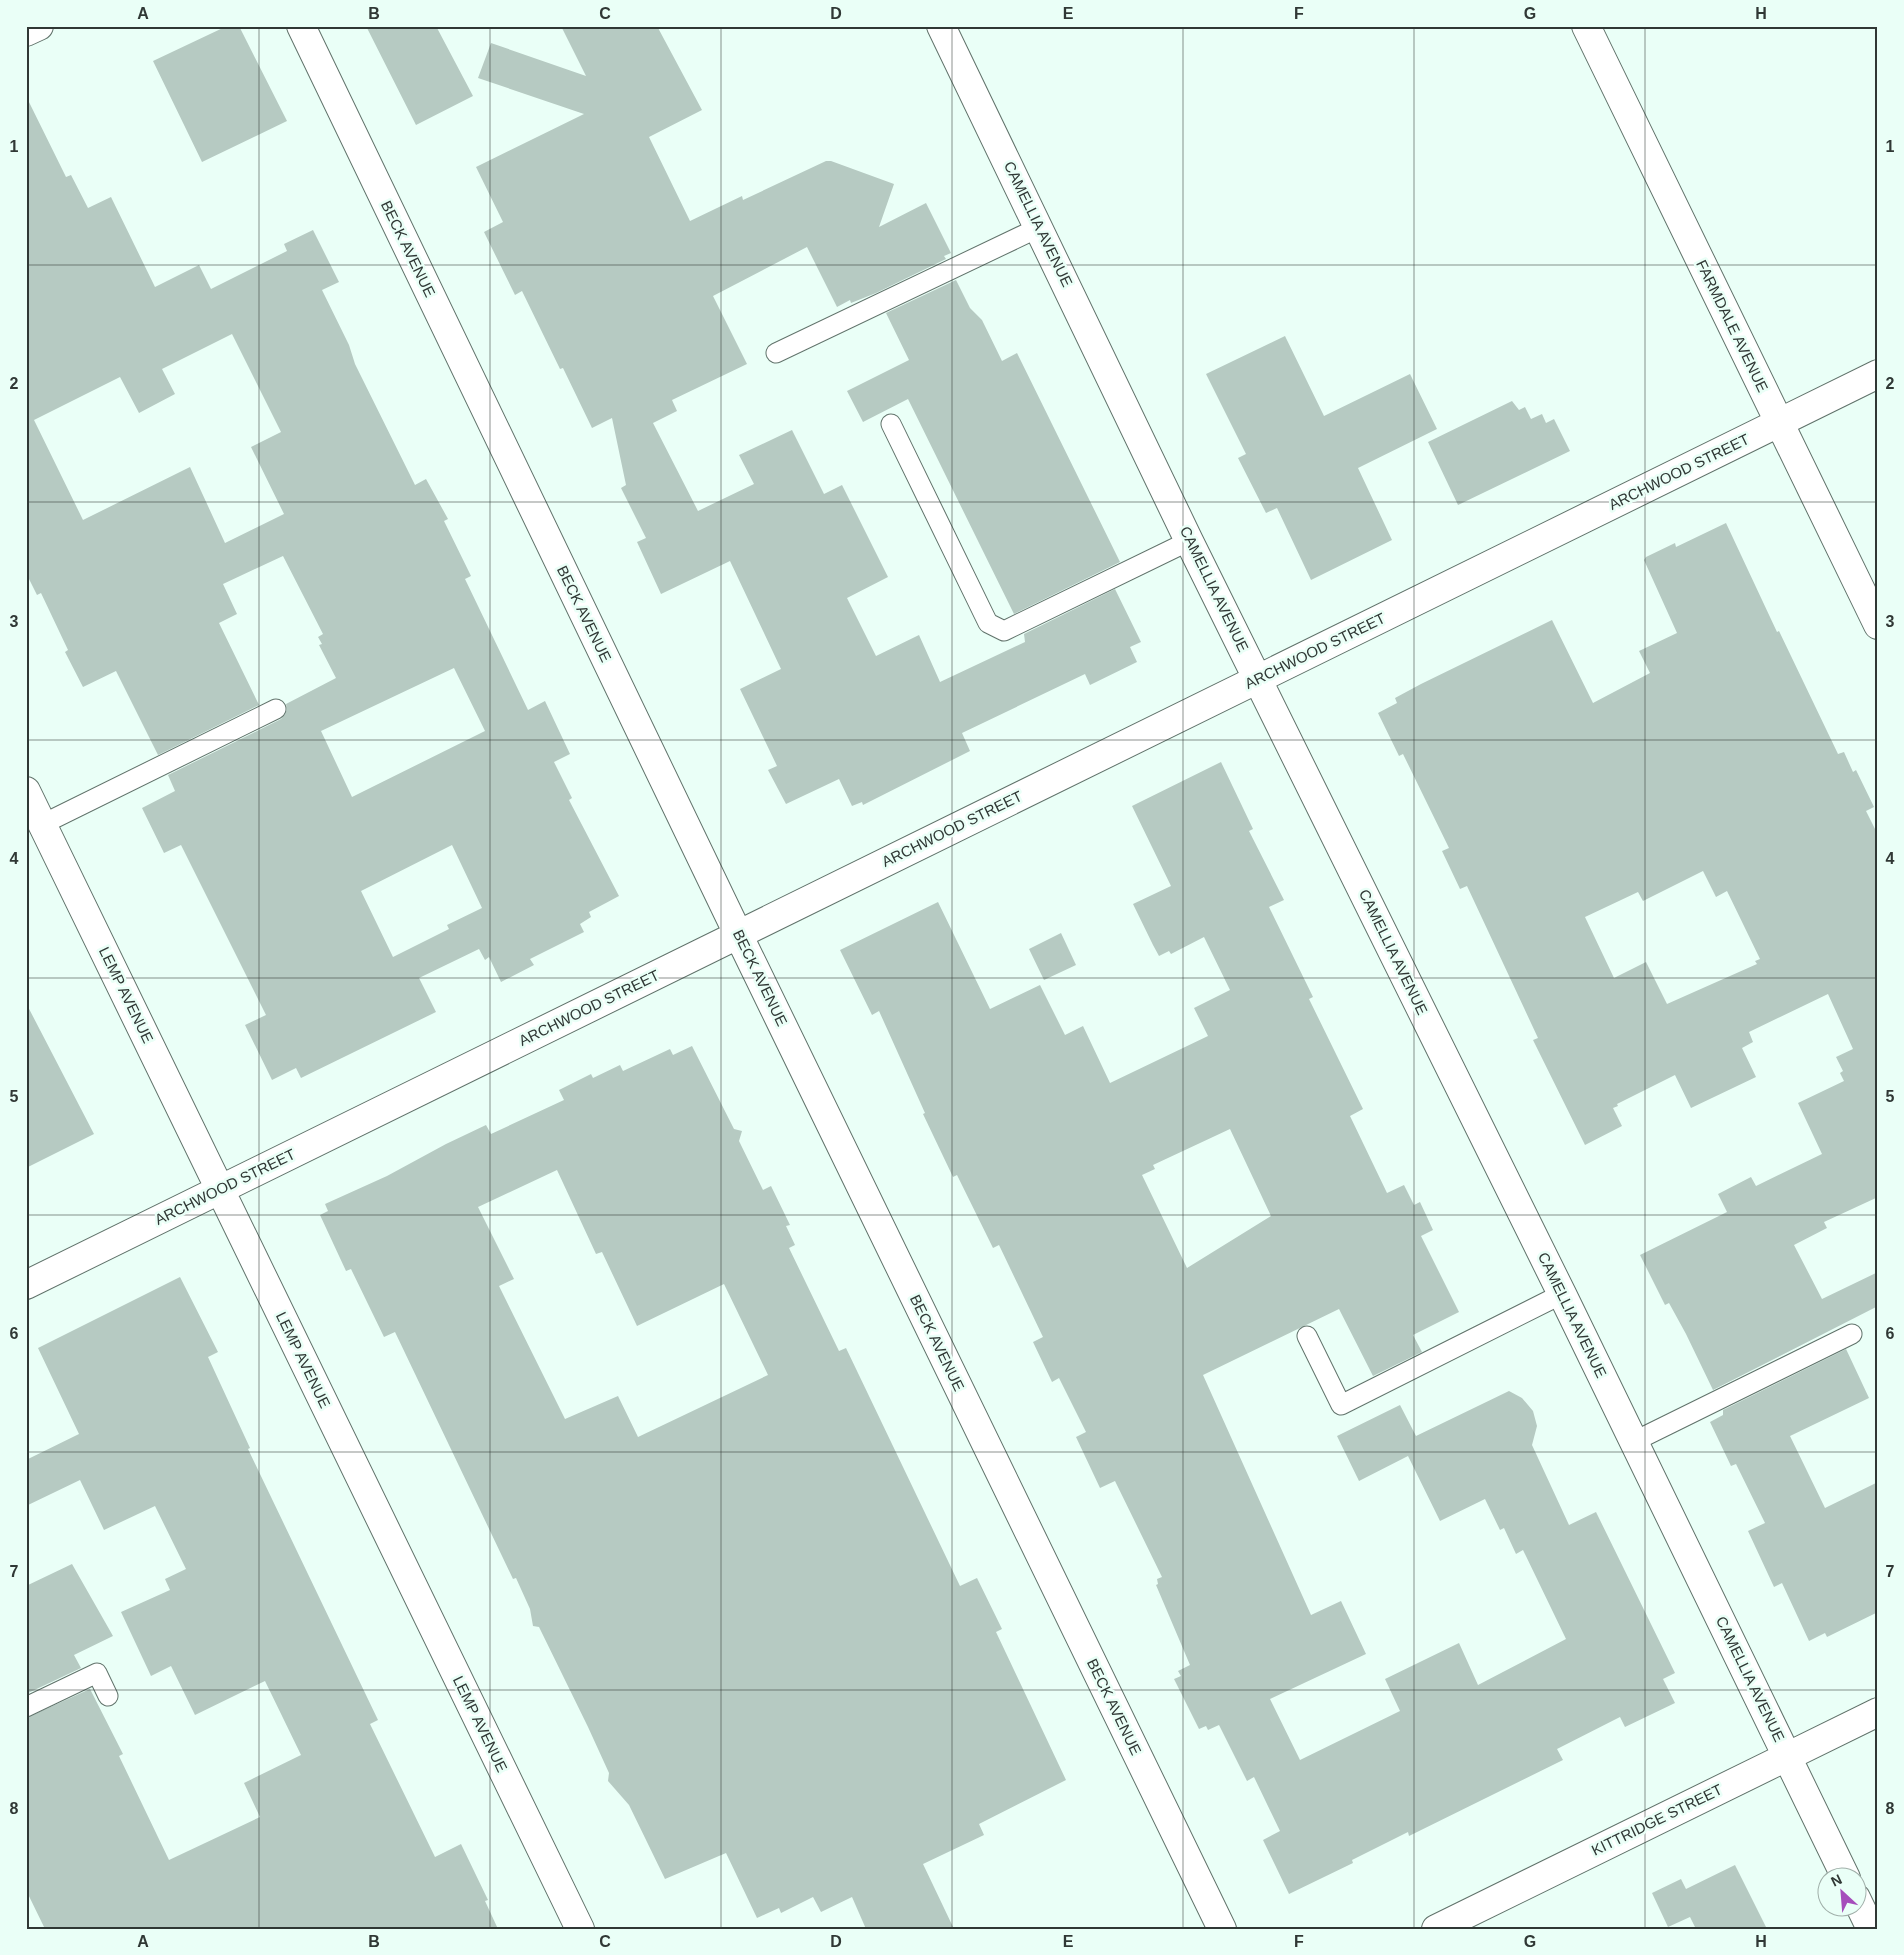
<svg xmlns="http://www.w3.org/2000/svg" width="1904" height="1955" font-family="Arial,sans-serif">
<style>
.building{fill:#b6cac2;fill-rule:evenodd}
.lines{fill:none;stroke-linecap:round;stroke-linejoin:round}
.lane-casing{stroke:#61736b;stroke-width:21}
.street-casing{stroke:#61736b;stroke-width:30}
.secondary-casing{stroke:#61736b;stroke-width:30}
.lane{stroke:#fff;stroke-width:19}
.street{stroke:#fff;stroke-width:28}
.secondary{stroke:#fff;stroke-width:28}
.grid{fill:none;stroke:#303835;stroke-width:1;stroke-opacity:0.55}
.labels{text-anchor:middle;stroke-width:5;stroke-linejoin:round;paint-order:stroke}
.street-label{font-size:15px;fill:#303835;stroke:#eafff7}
.neatline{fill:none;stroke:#303835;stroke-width:2}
.grid-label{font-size:16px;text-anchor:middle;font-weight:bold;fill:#303835}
</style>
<rect width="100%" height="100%" fill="#eafff7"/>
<path class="building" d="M227,26H239L287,121L202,162L153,61Z
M366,26H436L473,96L416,125Z
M561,26H657L702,110L649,137L690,221L742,196L743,200L826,161H831L894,184L879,227L926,203L951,253L944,256L946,259L876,293L851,303L850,300L837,307L807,247L713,296L747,364L672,400L677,411L653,423L698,511L754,484L739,455L792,430L824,494L842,485L888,577L847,598L876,656L919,635L940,682L1025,642L1024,634L1115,589L1141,642L1130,647L1137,662L1090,685L1085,674L962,733L970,751L863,805L862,802L852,806L839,779L786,804L768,770L777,766L740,689L781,669L730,561L661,594L637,542L646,538L621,488L626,485L612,418L592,428L563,368L560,369L522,291L515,295L484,232L503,222L476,167L584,114L478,78L491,43L586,76Z
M26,96L66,177L71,175L88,208L111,197L155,287L199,265L211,289L287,251L284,244L313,230L339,282L322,290L349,345L355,364L415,485L426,479L448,519L444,521L471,576L465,579L528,710L545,701L570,754L554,762L572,798L569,800L619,896L589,912L591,917L580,924L584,932L530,959L534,965L501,982L489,957L485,960L479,949L419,978L436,1012L301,1078L296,1068L272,1080L245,1025L266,1015L181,845L164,853L142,808L175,791L168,775L281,719L287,710L286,704L336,678L319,645L322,644L318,637L323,634L283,556L223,584L237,614L219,623L259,705L158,755L116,671L83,687L65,652L68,650L41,593L37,595L26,573ZM232,334L281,432L251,447L284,514L225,543L190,467L83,520L34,420L120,377L139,413L175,394L162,369ZM454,668L485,731L352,797L321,731ZM452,845L482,908L447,925L449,929L393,957L361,891Z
M956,280L970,308L982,320L1002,361L1017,353L1120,562L1014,614L908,399L863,422L847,391L909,360L886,313Z
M1285,336L1324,416L1410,374L1437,429L1358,468L1392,540L1311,580L1277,508L1266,513L1238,458L1246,454L1206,374Z
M1512,401L1519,410L1525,407L1531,419L1542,414L1546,423L1554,419L1570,451L1458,505L1428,442Z
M1726,523L1777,632L1779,631L1838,754L1844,752L1853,772L1856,770L1874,807L1866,811L1878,835V1197L1824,1222L1827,1228L1794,1245L1822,1299L1878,1272V1306L1713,1390L1686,1334L1669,1303L1665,1305L1640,1255L1727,1212L1718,1194L1751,1177L1756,1186L1822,1154L1798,1103L1844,1081L1840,1073L1843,1071L1836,1057L1853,1049L1828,994L1749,1032L1753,1042L1742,1048L1756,1077L1691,1108L1675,1075L1617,1104L1618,1106L1613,1108L1622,1126L1585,1145L1533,1040L1538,1038L1467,886L1460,889L1442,851L1449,848L1403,754L1399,756L1378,713L1397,703L1395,698L1421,684L1552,620L1593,703L1650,673L1639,651L1677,633L1644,560L1646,557L1675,543L1676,547ZM1703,871L1716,897L1727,891L1760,959L1755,961L1757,964L1667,1004L1646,962L1614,978L1585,917L1638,892L1643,901Z
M1221,762L1253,829L1249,831L1284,900L1269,907L1313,997L1309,999L1363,1109L1350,1116L1387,1193L1404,1185L1414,1205L1420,1202L1433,1230L1421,1236L1459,1312L1413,1335L1422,1352L1373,1376L1339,1309L1203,1375L1311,1615L1341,1601L1366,1654L1270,1699L1300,1760L1400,1711L1385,1679L1459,1643L1478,1685L1566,1639L1523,1550L1516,1554L1504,1528L1500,1530L1485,1499L1440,1521L1408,1456L1359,1481L1337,1436L1400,1405L1416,1436L1509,1391L1522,1398L1533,1411L1537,1426L1532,1445L1569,1525L1596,1512L1675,1673L1663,1679L1675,1703L1625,1727L1620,1717L1557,1749L1563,1760L1409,1836L1408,1832L1352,1860L1353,1863L1289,1894L1263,1840L1280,1831L1254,1777L1247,1781L1219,1725L1208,1730L1206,1726L1199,1729L1174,1679L1181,1676L1178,1671L1190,1665L1156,1585L1158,1584L1157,1579L1162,1577L1115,1481L1100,1488L1076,1437L1086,1432L1059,1378L1052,1382L1033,1342L1043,1337L1042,1335L999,1245L993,1248L957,1175L953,1177L923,1114L925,1113L879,1011L872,1015L840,950L938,902L990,1009L1040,985L1065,1035L1083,1026L1110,1083L1208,1036L1194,1008L1230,990L1204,937L1171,954L1169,951L1159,956L1153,945L1133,904L1171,886L1132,806ZM1230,1129L1271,1216L1187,1268L1142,1175L1155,1169L1153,1165Z
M1061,933L1076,965L1044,980L1029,949Z
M26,1003L94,1134L26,1168Z
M692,1046L734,1129L742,1131L739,1141L763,1190L771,1186L790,1225L786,1226L795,1245L789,1248L839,1351L846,1348L960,1586L977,1578L1002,1629L996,1632L1066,1780L979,1824L984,1835L923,1864L954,1929H866L852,1897L821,1912L813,1897L781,1913L779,1908L757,1918L726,1853L665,1879L629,1805L608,1781L609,1773L588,1727L539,1627L533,1626L530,1609L516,1578L513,1579L395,1332L384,1337L351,1269L346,1271L320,1215L328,1211L325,1204L387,1176L446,1144L486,1125L491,1134L564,1100L559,1090L591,1074L593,1078L620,1065L623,1071L670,1049L673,1055ZM557,1170L596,1254L602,1252L637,1326L724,1284L768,1375L638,1437L618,1396L565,1419L499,1286L514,1279L478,1207Z
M180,1277L218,1352L208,1357L250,1448L248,1449L378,1720L370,1724L435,1857L461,1844L488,1900L485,1901L498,1929H45L26,1890V1718L90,1689L123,1754L119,1756L169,1860L260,1817L244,1783L301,1755L265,1681L195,1715L171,1666L151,1676L121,1612L170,1590L165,1579L186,1569L155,1506L104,1530L80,1480L26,1506V1460L79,1434L38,1348Z
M1846,1349L1869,1398L1790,1436L1825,1508L1878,1482V1612L1827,1637L1825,1633L1809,1641L1782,1583L1774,1587L1748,1531L1765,1523L1736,1464L1731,1466L1710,1422L1723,1415V1410Z
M72,1564L113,1636L74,1655L81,1668L26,1694V1586Z
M1735,1865L1767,1929H1696L1690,1917L1668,1927L1652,1893L1681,1879L1686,1889Z"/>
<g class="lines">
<g class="lane-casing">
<path id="lane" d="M776,353L1040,227
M891,424L988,623L1004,631L1189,541
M43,824L276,709
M1307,1336L1341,1405L1562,1294
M1633,1442L1852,1334
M26,1707L97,1673L108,1696"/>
</g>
<g class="street-casing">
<path id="street" d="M301,26L738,934L1222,1929
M941,26L1189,541L1562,1294L1846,1878
M1586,26L1878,625
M26,791L580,1929
M26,1285L1878,374
M1856,1898L1871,1929
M1436,1929L1878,1712"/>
</g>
<g class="secondary-casing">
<path id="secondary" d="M26,32L39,26"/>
</g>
<use href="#lane" class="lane"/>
<use href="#street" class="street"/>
<use href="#secondary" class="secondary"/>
</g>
<path class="grid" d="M259,26V1929M490,26V1929M721,26V1929M952,26V1929M1183,26V1929M1414,26V1929M1645,26V1929M26,265H1878M26,502H1878M26,740H1878M26,978H1878M26,1215H1878M26,1452H1878M26,1690H1878"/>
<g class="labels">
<g class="street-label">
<text transform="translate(1038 224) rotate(64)" y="5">CAMELLIA AVENUE</text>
<text transform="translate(408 249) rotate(64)" y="5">BECK AVENUE</text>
<text transform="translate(1732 326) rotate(64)" y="5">FARMDALE AVENUE</text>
<text transform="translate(1679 472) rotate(-26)" y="5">ARCHWOOD STREET</text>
<text transform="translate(1214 589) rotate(64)" y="5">CAMELLIA AVENUE</text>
<text transform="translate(584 614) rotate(64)" y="5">BECK AVENUE</text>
<text transform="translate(1315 651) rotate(-26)" y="5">ARCHWOOD STREET</text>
<text transform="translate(952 829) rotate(-26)" y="5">ARCHWOOD STREET</text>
<text transform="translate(1393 952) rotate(64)" y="5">CAMELLIA AVENUE</text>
<text transform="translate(760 978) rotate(64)" y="5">BECK AVENUE</text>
<text transform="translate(126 995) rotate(64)" y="5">LEMP AVENUE</text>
<text transform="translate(589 1008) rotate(-26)" y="5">ARCHWOOD STREET</text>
<text transform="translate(225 1187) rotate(-26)" y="5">ARCHWOOD STREET</text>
<text transform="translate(1572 1315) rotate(64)" y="5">CAMELLIA AVENUE</text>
<text transform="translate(937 1343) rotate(64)" y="5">BECK AVENUE</text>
<text transform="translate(303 1360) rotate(64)" y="5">LEMP AVENUE</text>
<text transform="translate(1750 1679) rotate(64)" y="5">CAMELLIA AVENUE</text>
<text transform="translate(1114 1707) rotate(64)" y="5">BECK AVENUE</text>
<text transform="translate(480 1724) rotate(64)" y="5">LEMP AVENUE</text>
<text transform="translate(1657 1820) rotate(-26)" y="5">KITTRIDGE STREET</text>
</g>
</g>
<rect width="1904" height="1955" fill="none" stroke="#eafff7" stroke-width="55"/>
<g transform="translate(1842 1892) rotate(334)"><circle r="24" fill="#eafff7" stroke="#a0afa9"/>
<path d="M0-4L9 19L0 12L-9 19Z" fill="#a54ebb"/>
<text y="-8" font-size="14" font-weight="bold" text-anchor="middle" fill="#303835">N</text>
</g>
<rect x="28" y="28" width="1848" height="1900" class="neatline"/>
<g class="grid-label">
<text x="143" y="19">A</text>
<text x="374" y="19">B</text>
<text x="605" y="19">C</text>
<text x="836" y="19">D</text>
<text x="1068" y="19">E</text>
<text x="1299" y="19">F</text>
<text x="1530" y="19">G</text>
<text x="1761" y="19">H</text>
<text x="14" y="152">1</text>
<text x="1890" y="152">1</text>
<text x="14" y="389">2</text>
<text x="1890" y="389">2</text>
<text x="14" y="627">3</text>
<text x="1890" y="627">3</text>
<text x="14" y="864">4</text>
<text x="1890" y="864">4</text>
<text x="14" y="1102">5</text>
<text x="1890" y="1102">5</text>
<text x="14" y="1339">6</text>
<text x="1890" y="1339">6</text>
<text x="14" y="1577">7</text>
<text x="1890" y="1577">7</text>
<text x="14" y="1814">8</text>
<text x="1890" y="1814">8</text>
<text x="143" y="1947">A</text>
<text x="374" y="1947">B</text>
<text x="605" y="1947">C</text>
<text x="836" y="1947">D</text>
<text x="1068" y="1947">E</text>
<text x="1299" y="1947">F</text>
<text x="1530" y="1947">G</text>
<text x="1761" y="1947">H</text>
</g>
</svg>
